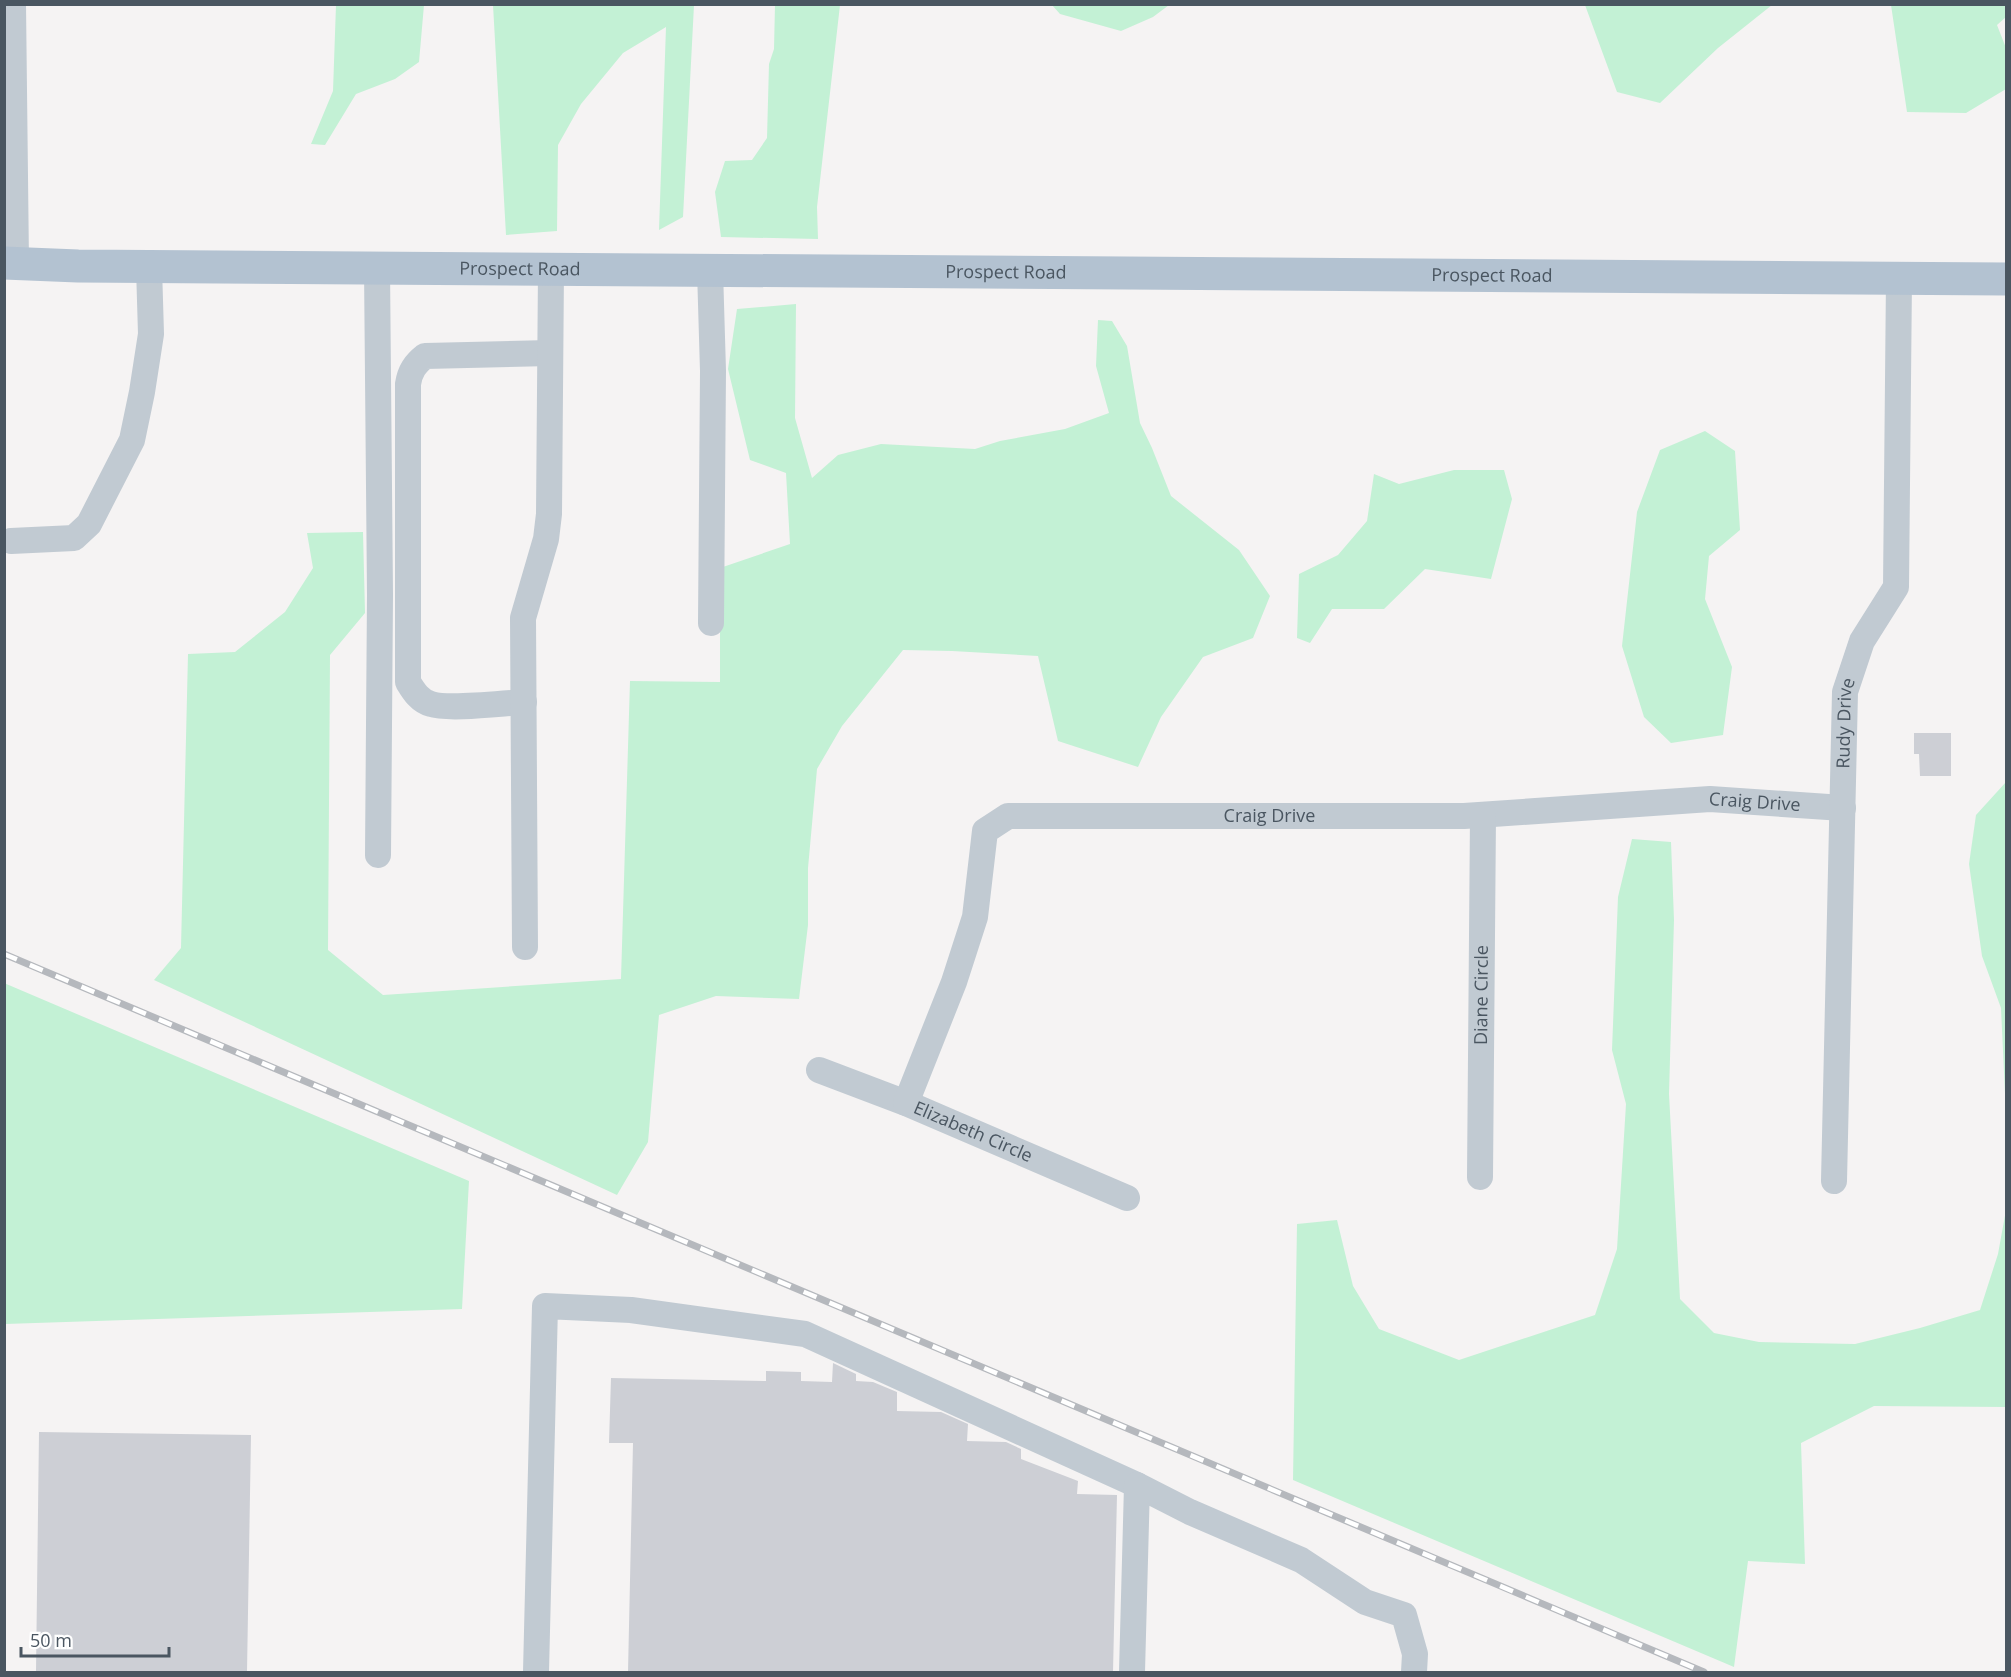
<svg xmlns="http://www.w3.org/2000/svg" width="2011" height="1677" font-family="'Open Sans',sans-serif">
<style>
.green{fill:#c3f1d5}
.building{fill:#cdcfd5}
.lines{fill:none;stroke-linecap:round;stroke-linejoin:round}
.minor{stroke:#c1cad2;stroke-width:26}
.major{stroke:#b3c2d1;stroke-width:33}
.rail-casing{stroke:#b5b8bd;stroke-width:7}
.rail{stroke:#fff;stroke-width:4.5;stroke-dasharray:14;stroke-linecap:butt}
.labels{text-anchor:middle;stroke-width:4.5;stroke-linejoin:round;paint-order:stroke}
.street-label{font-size:18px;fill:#4a5661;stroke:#fff}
</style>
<rect width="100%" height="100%" fill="#f5f3f3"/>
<path class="green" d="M336,5H424L419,62L395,79L356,94L325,145L311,144L333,91Z
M493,5H694L683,217L659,230L666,27L623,53L581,104L558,145L557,231L506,235Z
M775,5H840L817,207L818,239L721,237L715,192L725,161L752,160L767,138L769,64L774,49Z
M1052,5H1169L1153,17L1121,31L1060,14Z
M1585,5V4L1772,5L1718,48L1660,103L1617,92Z
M1891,5H2006V17L1997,25L2006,48V89L1966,113L1907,112Z
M796,304L795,418L812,478L838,455L881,444L975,449L1000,441L1065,429L1109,413L1096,366L1098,320L1112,321L1127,346L1140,423L1152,448L1171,496L1239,550L1270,596L1253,638L1203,657L1161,717L1138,767L1058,741L1038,656L952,651L903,650L842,726L817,769L808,868V925L799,999L716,996L659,1015L648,1142L617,1195L154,980L181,948L188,654L235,652L285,612L313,568L307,533L363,532L365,613L330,655L328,950L383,995L621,979L630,681L720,682V568L790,544L786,473L750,460L728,369L737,309Z
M1705,431L1735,451L1740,530L1709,556L1705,599L1732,667L1723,735L1671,743L1644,717L1622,646L1637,512L1660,450Z
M1454,470H1504L1512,499L1491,579L1425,569L1384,609H1332L1310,643L1297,638L1299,574L1338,555L1367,521L1374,474L1399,484Z
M2006,782V1115L2001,1008L1982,956L1969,864L1976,815Z
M1632,839L1671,842L1674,920L1669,1094L1680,1299L1714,1333L1759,1342L1855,1344L1920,1328L1980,1310L1998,1254L2006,1210V1407L1874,1406L1801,1443L1805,1564L1748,1561L1734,1667L1293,1480L1297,1224L1337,1220L1353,1286L1379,1329L1459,1360L1595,1315L1617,1249L1626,1104L1612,1050L1618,897Z
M4,983L469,1181L462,1309L5,1324Z"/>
<path class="building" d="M1914,733H1951V776H1920L1919,754H1914Z
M833,1363L856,1374V1381L873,1382L897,1392V1411L941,1412L968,1424L967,1441L1006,1442L1021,1449V1459L1078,1481L1077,1494L1117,1495L1113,1672H628L633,1443H609L611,1378L766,1381V1371L801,1372V1381L832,1382Z
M39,1432L251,1435L247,1672H36Z"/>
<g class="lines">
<g class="minor">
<path d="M13,4L16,263"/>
<path d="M377,268L380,595L378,855"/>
<path d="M710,270L713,371L711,623"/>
<path d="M11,541L74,538L89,524L132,440L142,392L151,334L149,267"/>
<path d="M524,702C503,703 449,710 431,704C420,701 414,692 408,682V384C410,371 415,364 425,356L550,353"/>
<path d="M525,947L523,618L546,539L549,514L551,269"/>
<path id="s1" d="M819,1070L906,1103L1127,1198"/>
<path id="s2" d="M906,1103L954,982L975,917L985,831L1008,816H1464L1710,799L1843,808"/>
<path id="s3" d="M1480,1177L1483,815"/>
<path id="s4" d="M1834,1181L1845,692L1862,641L1896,587L1899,278"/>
<path d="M536,1672L545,1306L631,1310L805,1334L1137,1485"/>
<path d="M1132,1672L1137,1485L1190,1512L1301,1560L1365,1602L1404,1615L1415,1654L1414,1672"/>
</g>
<path class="major" id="s5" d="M4,263L78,266L2006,279"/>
<g class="rail-casing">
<path id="rail" d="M4,954L1704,1672"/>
</g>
<use href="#rail" class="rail"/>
</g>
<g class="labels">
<g class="street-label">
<text dy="6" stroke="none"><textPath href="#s5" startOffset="516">Prospect Road</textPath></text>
<text dy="6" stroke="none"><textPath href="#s5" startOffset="1002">Prospect Road</textPath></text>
<text dy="6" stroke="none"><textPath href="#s5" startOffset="1488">Prospect Road</textPath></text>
<text dy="6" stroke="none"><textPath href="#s4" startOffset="458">Rudy Drive</textPath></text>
<text dy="6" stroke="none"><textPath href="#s2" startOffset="1060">Craig Drive</textPath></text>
<text dy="6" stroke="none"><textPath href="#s2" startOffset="574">Craig Drive</textPath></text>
<text dy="6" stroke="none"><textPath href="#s3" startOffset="182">Diane Circle</textPath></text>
<text dy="6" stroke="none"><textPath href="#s1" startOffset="166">Elizabeth Circle</textPath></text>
</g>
</g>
<rect width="2011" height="1677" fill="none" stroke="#4a5661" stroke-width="12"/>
<path d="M21 1647v9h148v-9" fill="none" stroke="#4a5661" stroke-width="3"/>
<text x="30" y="1647" font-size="18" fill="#4a5661" stroke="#ffffff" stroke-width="4.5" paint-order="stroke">50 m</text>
</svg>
